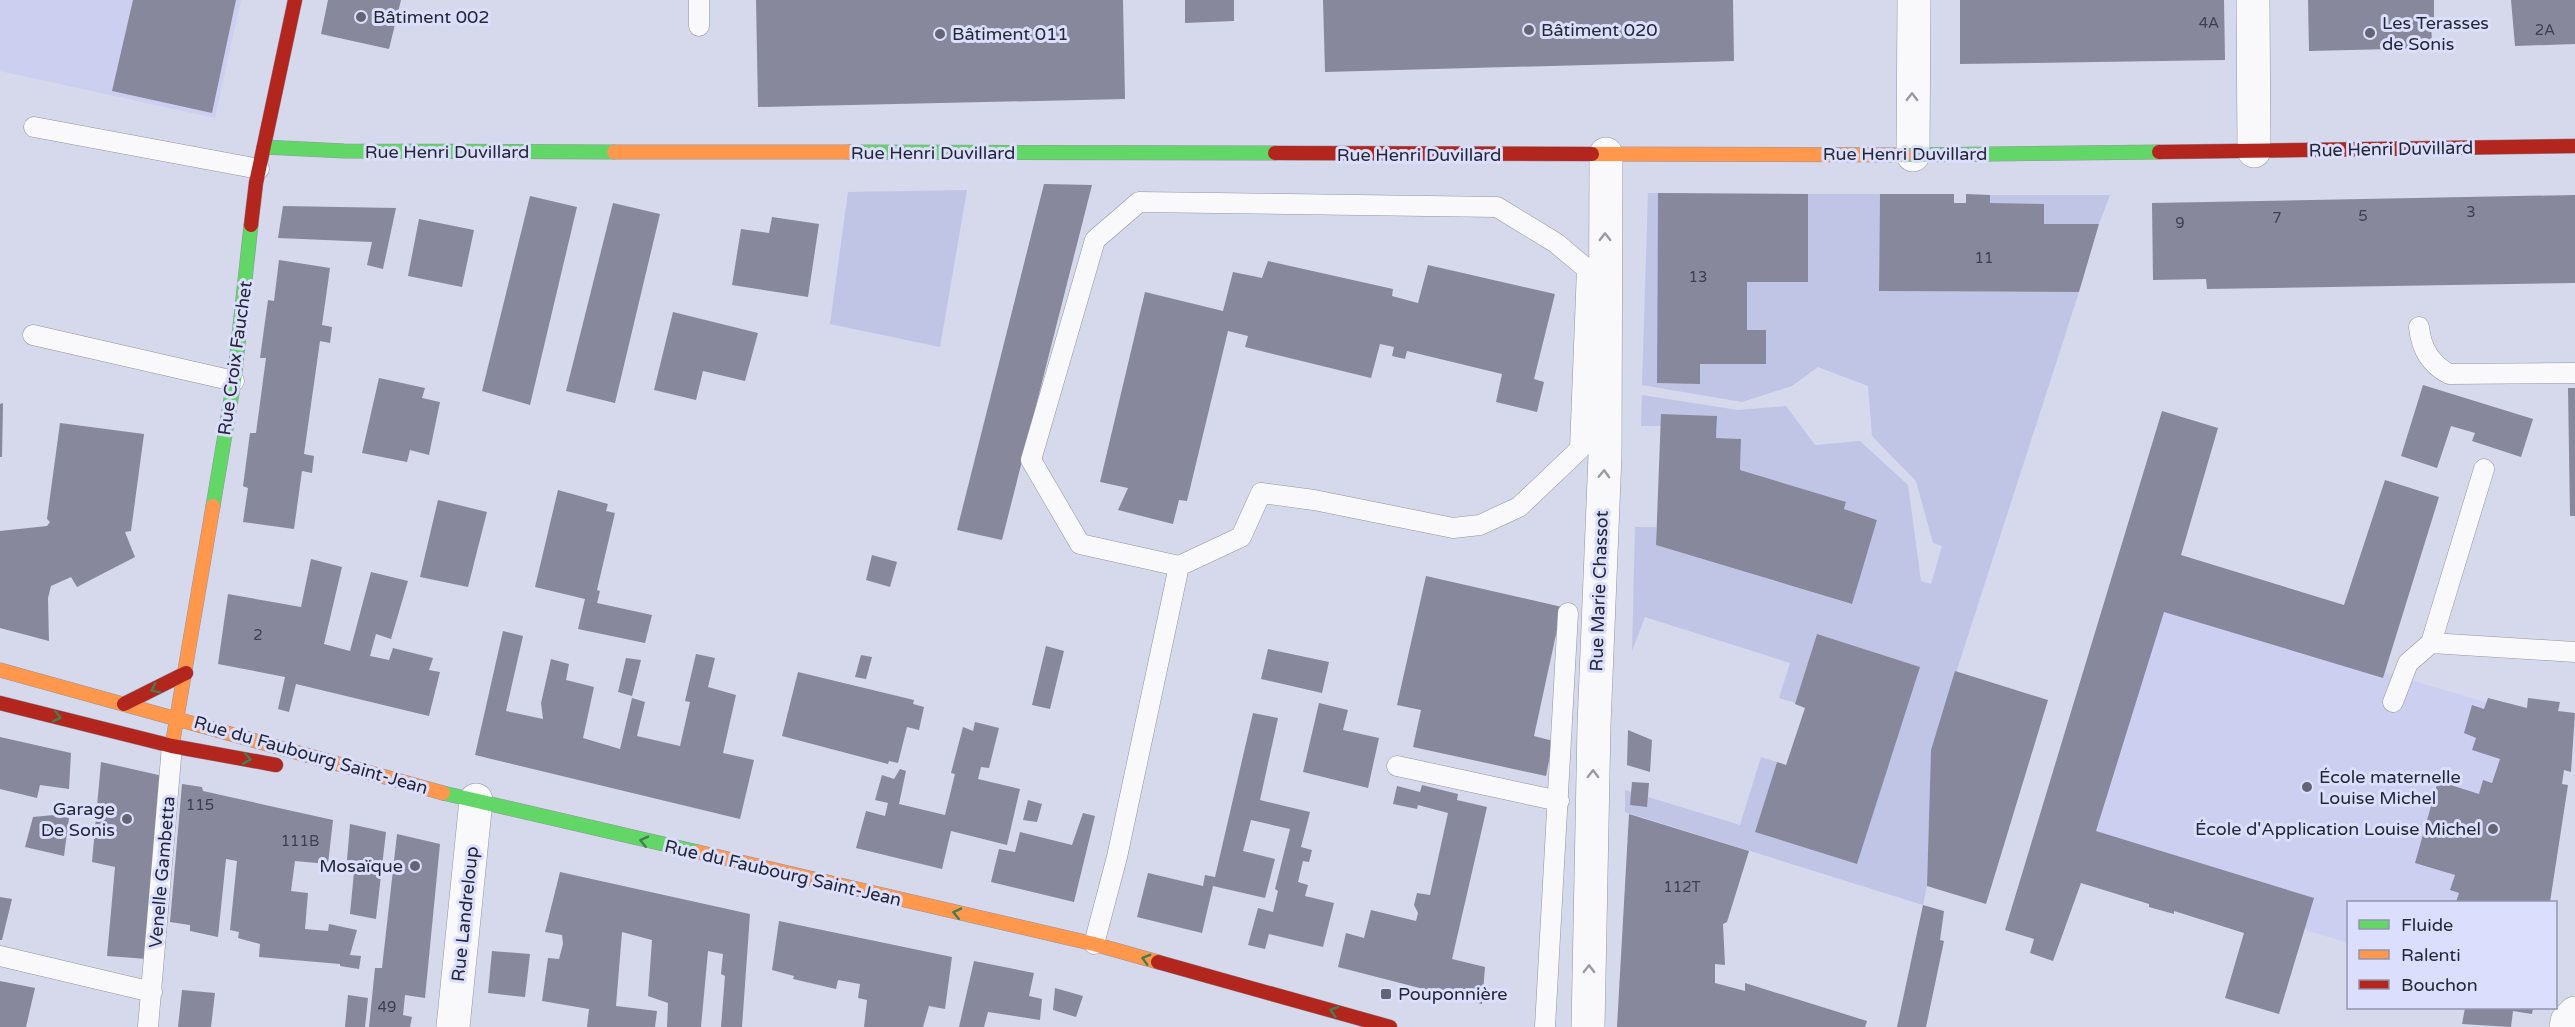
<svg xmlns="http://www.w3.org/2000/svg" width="2575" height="1027" font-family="'Varela Round',sans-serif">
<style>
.built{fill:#cccff0}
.green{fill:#c0c4e5}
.building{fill:#87889b}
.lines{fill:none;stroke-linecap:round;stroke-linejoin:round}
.lane-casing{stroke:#9294a3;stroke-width:21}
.street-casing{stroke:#9294a3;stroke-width:34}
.fast-casing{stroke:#9294a3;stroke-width:15}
.slow-casing{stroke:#9294a3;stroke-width:15}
.jam-casing{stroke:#9294a3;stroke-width:15}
.lane{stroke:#f9f9fc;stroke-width:20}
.street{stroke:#f9f9fc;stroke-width:33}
.fast{stroke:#63d668;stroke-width:14}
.slow{stroke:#ff974d;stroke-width:14}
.jam{stroke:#b3261e;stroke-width:14}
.oneway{stroke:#9a9aa2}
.oneway2{stroke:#447e4e}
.poi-dot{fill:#636575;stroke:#dbdffd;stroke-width:2}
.labels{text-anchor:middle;stroke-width:6;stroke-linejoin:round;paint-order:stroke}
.number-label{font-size:15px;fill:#3e3f4e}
.poi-label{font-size:18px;fill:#252735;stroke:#dbdffd;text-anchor:start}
.street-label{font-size:18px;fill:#252735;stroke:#dbdffd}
</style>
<rect width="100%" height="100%" fill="#d6d8ec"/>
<path class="built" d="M0,0H241L215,118L0,71Z
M2138,599L2545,720L2509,902H2348V943L2062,854Z"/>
<path class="green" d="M967,190L940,347L830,324L848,192Z
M1648,193H1658L1657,364L1747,330V282H1808V194H1880L1879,291L2079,292L1931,750L1927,886L1923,905L1625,812V790L1740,825L1761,757L1777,762L1755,832L1857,864L1919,667L1817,634L1796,703L1779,698L1790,663L1645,617L1632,651L1635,527H1656V545L1851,604L1877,520L1844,509L1846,502L1740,470L1741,439L1716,438L1717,416L1661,414V426H1641L1642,395L1738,410L1786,406L1815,445L1860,441L1908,485L1921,581L1931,584L1942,546L1933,543L1916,481L1872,436L1868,386L1818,367L1792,386L1742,402L1642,385Z
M1990,195H2110L2099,224H2044V204L1990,203Z"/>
<path class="building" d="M133,0H236L212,113L112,91Z
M328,0H401L389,49L321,34Z
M756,0H1123L1125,99L758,107Z
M1185,0H1234V21L1185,23Z
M1323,0H1733L1734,61L1325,72Z
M1960,0H2224L2225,60L1960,64Z
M2308,0H2434V18L2431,17L2432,48L2309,51Z
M2511,0H2575V44L2515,46Z
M1044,184L1092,185L1002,540L957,530Z
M1658,193L1808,194V282H1747V330H1766V364H1700V384L1657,383Z
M1880,194H1954V203H1966V194L1990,195V203L2044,204V224H2099L2079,292L1879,291Z
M2575,195V283L2207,289L2206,279L2153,280L2152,203Z
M530,196L577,207L530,405L482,391Z
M613,203L660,214L615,403L566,391Z
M283,206L396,208L383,269L367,265L372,242L278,238Z
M772,217L819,224L808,297L732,285L741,229L769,233Z
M419,219L474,230L462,287L408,276Z
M279,260L330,268L322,325L332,327L330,343L320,341L304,454L314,456L312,473L302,471L294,529L243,522L248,488L243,486L250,433H256L266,358H260L268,300L274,301Z
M1268,261L1393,289L1392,296L1418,303L1428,265L1555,294L1534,379L1544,382L1537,412L1496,402L1502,374L1407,351L1405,359L1392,356L1394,347L1380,344L1371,378L1245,347L1248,336L1228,331L1187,501L1179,500L1173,524L1118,510L1128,488L1100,482L1145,292L1223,311L1233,272L1262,278Z
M673,312L758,333L745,381L703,371L696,400L654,390Z
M379,378L425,388L422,398L440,402L429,455L410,450L407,462L362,453Z
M2423,385L2533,419L2521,457L2472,441L2475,433L2451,426L2437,468L2401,456Z
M2568,388H2575V516H2570Z
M3,403L2,457H0V404Z
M2162,411L2218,428L2181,555L2344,605L2385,480L2439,497L2383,678L2164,612L2096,831L2314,898L2279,1014L2225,998L2244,933L2174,911V914L2149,907V904L2081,883L2053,961L2030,953L2034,939L2005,930Z
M1661,414L1717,416L1716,438L1741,439L1740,470L1846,502L1844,509L1877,520L1852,604L1656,545Z
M60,423L144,434L131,531L125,532L135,557L77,587L71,577L51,586L48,598L49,641L0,628V531L47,526L50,522L47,519Z
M558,490L608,504L606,511L615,513L597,590L600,591L597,603L652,615L645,643L578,629L585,599L535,587Z
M438,500L487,512L468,587L420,577Z
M872,555L897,562L890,587L866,580Z
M311,559L342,567L324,644L350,651L371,572L408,581L391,639L376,634L370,656L389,660L393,648L433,658L429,670L440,672L429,716L296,684L289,712L278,709L285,677L218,664L228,594L301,607Z
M1426,576L1562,607L1534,736L1553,741L1546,776L1413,747L1421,710L1397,705Z
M503,631L523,636L506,711L543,719L541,703L551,659L569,664L566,680L594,687L583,738L620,749L632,698L645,702L637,736L680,746L690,702L685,701L696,654L715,658L708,687L736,695L723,753L754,760L740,819L475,755Z
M1817,634L1920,667L1857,864L1755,832L1777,762L1786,765L1805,708L1795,704Z
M1046,646L1064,651L1050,709L1032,705Z
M1268,649L1329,662L1322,693L1261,679Z
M861,655L872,657L866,679L855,677Z
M626,658L641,660L632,696L618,692Z
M1955,671L2048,700L1986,904L1927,886L1931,750Z
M798,672L914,700L913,704L924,707L919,730L907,727L898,763L889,761L888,764L782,736Z
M2488,698L2527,708L2528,698L2560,702L2558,711L2575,713L2571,772L2564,770L2562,784L2568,785L2550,902H2456L2459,893L2450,890L2455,875L2415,863L2438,781L2479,794L2483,780L2492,783L2500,759L2472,750L2476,738L2464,733L2472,705L2484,709Z
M1319,703L1348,710L1343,730L1379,738L1368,788L1303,772Z
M1253,713L1278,718L1260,800L1310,812L1301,847L1312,850L1309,862L1303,861L1298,882L1308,885L1305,896L1334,903L1323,947L1269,934L1265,949L1248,945L1258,908L1273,912L1278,891L1275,889L1290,829L1251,820L1243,851L1275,859L1265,898L1213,886L1202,933L1137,917L1148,873L1203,886L1205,875L1215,877Z
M975,722L999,728L989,768L981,767L978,779L1020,789L1007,845L951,831L942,869L856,848L866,811L885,816L888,803L875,800L882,775L894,779L900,769L906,771L899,804L945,815L955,774L951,773L963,727L973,731Z
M1628,730L1652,740L1650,772L1627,765Z
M0,737L71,753L69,789L40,785L37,798L0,789Z
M101,762L163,776L147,959L107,956L115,867L92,862Z
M1632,782L1649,783L1647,807L1630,805Z
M182,784L202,787L203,791L333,820L328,864L295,861L291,891L308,893L305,929L328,931L329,924L357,930L350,955L361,956L359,969L340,966V964L259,957L260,944L238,938L239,932L230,930L237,861L226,859L218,937L190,931V925L170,922Z
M1422,785L1458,794L1457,800L1487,807L1452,959L1485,967L1482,1004L1338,967L1346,933L1364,938L1371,910L1416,921L1418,913L1414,905L1417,893L1430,895L1448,813L1418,805L1417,809L1393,804L1397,786L1420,792Z
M1028,800L1042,804L1037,822L1023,820Z
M1083,813L1095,816L1074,902L991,882L999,849L1015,852L1020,832L1072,845Z
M1629,814L1749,851L1727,922L1723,924L1725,965L1715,964V983L1745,991V983L1867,1021L1865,1027H1617Z
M54,815L69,818L64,856L25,847L33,817Z
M350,824L386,832L376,919L350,914L355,861L347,860Z
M397,834L440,844L425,998L405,995L403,1015L412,1017L410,1027H369L375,968H382Z
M560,872L750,914L742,1027H721L725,976L721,974L723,954L708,951L701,1027H667L668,1003L648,996L652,940L622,932L616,1006L657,1011L655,1027H587L589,1009L542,1001L548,958L559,959L563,944L562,935L545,932Z
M0,897L12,899L2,940H0Z
M1923,905L1944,911L1940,940L1944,941L1926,1027H1897Z
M779,921L952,957L945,1009L929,1006L923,1027H864L867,1000L858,998L860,984L838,980L836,989L793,979L794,976L772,970Z
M492,951L530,954L525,997L488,993Z
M974,961L1034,973L1029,996L1042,999L1040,1020L988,1012L984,1027H959Z
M0,981L35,988L26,1027H0Z
M1055,988L1083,996L1076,1017L1053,1010Z
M182,990L215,993L211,1027H178Z
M348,995L368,998L365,1027H345Z
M2465,1008H2533L2532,1014L2513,1011L2511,1027L2462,1024Z"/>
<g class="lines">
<g class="lane-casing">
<path id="lane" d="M699,0V26
M34,127L259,169
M2419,327C2421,348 2430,364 2449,374L2575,373
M33,335L234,381
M2431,643L2575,652
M2393,702L2408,663L2431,643L2484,469
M1397,766L1559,801
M1094,944L1117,857L1179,566L1241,537L1261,493L1314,500L1453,528L1480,525L1519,507L1580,449L1587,269L1556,243L1497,207L1139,202L1095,240L1031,460L1080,544L1179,566
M0,956L152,992
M148,1027L172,746
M1545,1027L1568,613"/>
</g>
<g class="street-casing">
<path id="street" d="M2253,0L2254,151
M1913,155L1914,0
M453,1027L476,800
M1588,1027L1594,725L1605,455L1606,154
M2566,1027L2567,1021L2575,1013"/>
</g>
<g class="fast-casing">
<path id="fast" d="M264,147L344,151L614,152
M849,152L1275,153
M1905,155L2159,152
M213,506L234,381L251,225
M443,793L698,852"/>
</g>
<g class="slow-casing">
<path id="slow" d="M614,152H849
M1592,154L1905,155
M0,670L443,793
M172,746L213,506
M698,852L1094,944L1158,962"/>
</g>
<g class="jam-casing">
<path id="jam" d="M2159,152L2575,146
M1275,153L1592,154
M251,225L256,183L295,0
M0,703L172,746L276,765
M124,704L186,673
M1158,962L1390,1027"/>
</g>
<use href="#lane" class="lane"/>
<use href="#street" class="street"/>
<use href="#fast" class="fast"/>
<use href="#slow" class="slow"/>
<use href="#jam" class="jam"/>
</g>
<defs><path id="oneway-chevron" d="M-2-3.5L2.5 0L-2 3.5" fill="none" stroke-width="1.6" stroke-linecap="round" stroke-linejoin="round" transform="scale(1.5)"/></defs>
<g class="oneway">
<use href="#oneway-chevron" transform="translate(1912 97) rotate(-89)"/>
<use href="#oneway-chevron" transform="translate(1605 237) rotate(-90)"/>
<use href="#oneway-chevron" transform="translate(1604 474) rotate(-88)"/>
<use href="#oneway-chevron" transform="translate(1593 774) rotate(-89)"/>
<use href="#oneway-chevron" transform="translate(1589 969) rotate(-89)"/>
</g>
<g class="oneway2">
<use href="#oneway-chevron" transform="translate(155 689) rotate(154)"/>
<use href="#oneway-chevron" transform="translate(57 717) rotate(14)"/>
<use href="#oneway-chevron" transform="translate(247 759) rotate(10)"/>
<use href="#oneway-chevron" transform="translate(644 841) rotate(-167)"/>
<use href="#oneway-chevron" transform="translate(957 913) rotate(-167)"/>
<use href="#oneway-chevron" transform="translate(1146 959) rotate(-164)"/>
<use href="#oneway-chevron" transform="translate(1334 1011) rotate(-164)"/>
</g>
<g class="poi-dot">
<circle cx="361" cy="17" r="6"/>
<circle cx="1529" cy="30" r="6"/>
<circle cx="2370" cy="33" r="6"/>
<circle cx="940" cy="34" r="6"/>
<circle cx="2307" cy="787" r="6"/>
<circle cx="127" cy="819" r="6"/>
<circle cx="2493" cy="829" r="6"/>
<circle cx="415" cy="866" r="6"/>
<rect x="1380" y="988" width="12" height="12" rx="3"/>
</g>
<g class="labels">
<g class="number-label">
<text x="2209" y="28">4A</text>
<text x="2545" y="35">2A</text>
<text x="2471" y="217">3</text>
<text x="2363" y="221">5</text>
<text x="2277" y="223">7</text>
<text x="2180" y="228">9</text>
<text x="1984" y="263">11</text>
<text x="1698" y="282">13</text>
<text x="258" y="640">2</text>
<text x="200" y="810">115</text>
<text x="300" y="846">111B</text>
<text x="1682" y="892">112T</text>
<text x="387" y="1012">49</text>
</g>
<g class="poi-label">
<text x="373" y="23">Bâtiment 002</text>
<text x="2382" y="29">Les Terasses<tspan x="2382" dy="21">de Sonis</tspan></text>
<text x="1541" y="36">Bâtiment 020</text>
<text x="952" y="40">Bâtiment 011</text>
<text x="2319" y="783">École maternelle<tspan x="2319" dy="21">Louise Michel</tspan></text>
<text x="115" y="815" text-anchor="end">Garage<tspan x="115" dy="21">De Sonis</tspan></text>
<text x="2481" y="835" text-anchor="end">École d'Application Louise Michel</text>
<text x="403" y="872" text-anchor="end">Mosaïque</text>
<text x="1398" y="1000">Pouponnière</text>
</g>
<g class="street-label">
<text transform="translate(2391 149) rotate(-1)" y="6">Rue Henri Duvillard</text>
<text x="447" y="158">Rue Henri Duvillard</text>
<text x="933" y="159">Rue Henri Duvillard</text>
<text x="1905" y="160">Rue Henri Duvillard</text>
<text x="1419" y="161">Rue Henri Duvillard</text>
<text transform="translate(235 358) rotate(-82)" y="6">Rue Croix Fauchet</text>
<text transform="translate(1599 591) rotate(-88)" y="6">Rue Marie Chassot</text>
<text transform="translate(311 755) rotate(16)" y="6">Rue du Faubourg Saint-Jean</text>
<text transform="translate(162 872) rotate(-85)" y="6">Venelle Gambetta</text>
<text transform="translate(783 873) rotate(13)" y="6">Rue du Faubourg Saint-Jean</text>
<text transform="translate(465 914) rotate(-84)" y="6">Rue Landreloup</text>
</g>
</g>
<rect x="2347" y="901" width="210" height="108" fill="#dbdffd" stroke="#9295ad" stroke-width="1.5"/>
<rect x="2359" y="920" width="30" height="9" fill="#63d668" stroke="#9295ad" stroke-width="1.5"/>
<text x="2401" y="931" font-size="18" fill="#252735">Fluide</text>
<rect x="2359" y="950" width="30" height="9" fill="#ff974d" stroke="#9295ad" stroke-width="1.5"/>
<text x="2401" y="961" font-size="18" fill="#252735">Ralenti</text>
<rect x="2359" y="980" width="30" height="9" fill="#b3261e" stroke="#9295ad" stroke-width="1.5"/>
<text x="2401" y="991" font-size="18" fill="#252735">Bouchon</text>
</svg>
